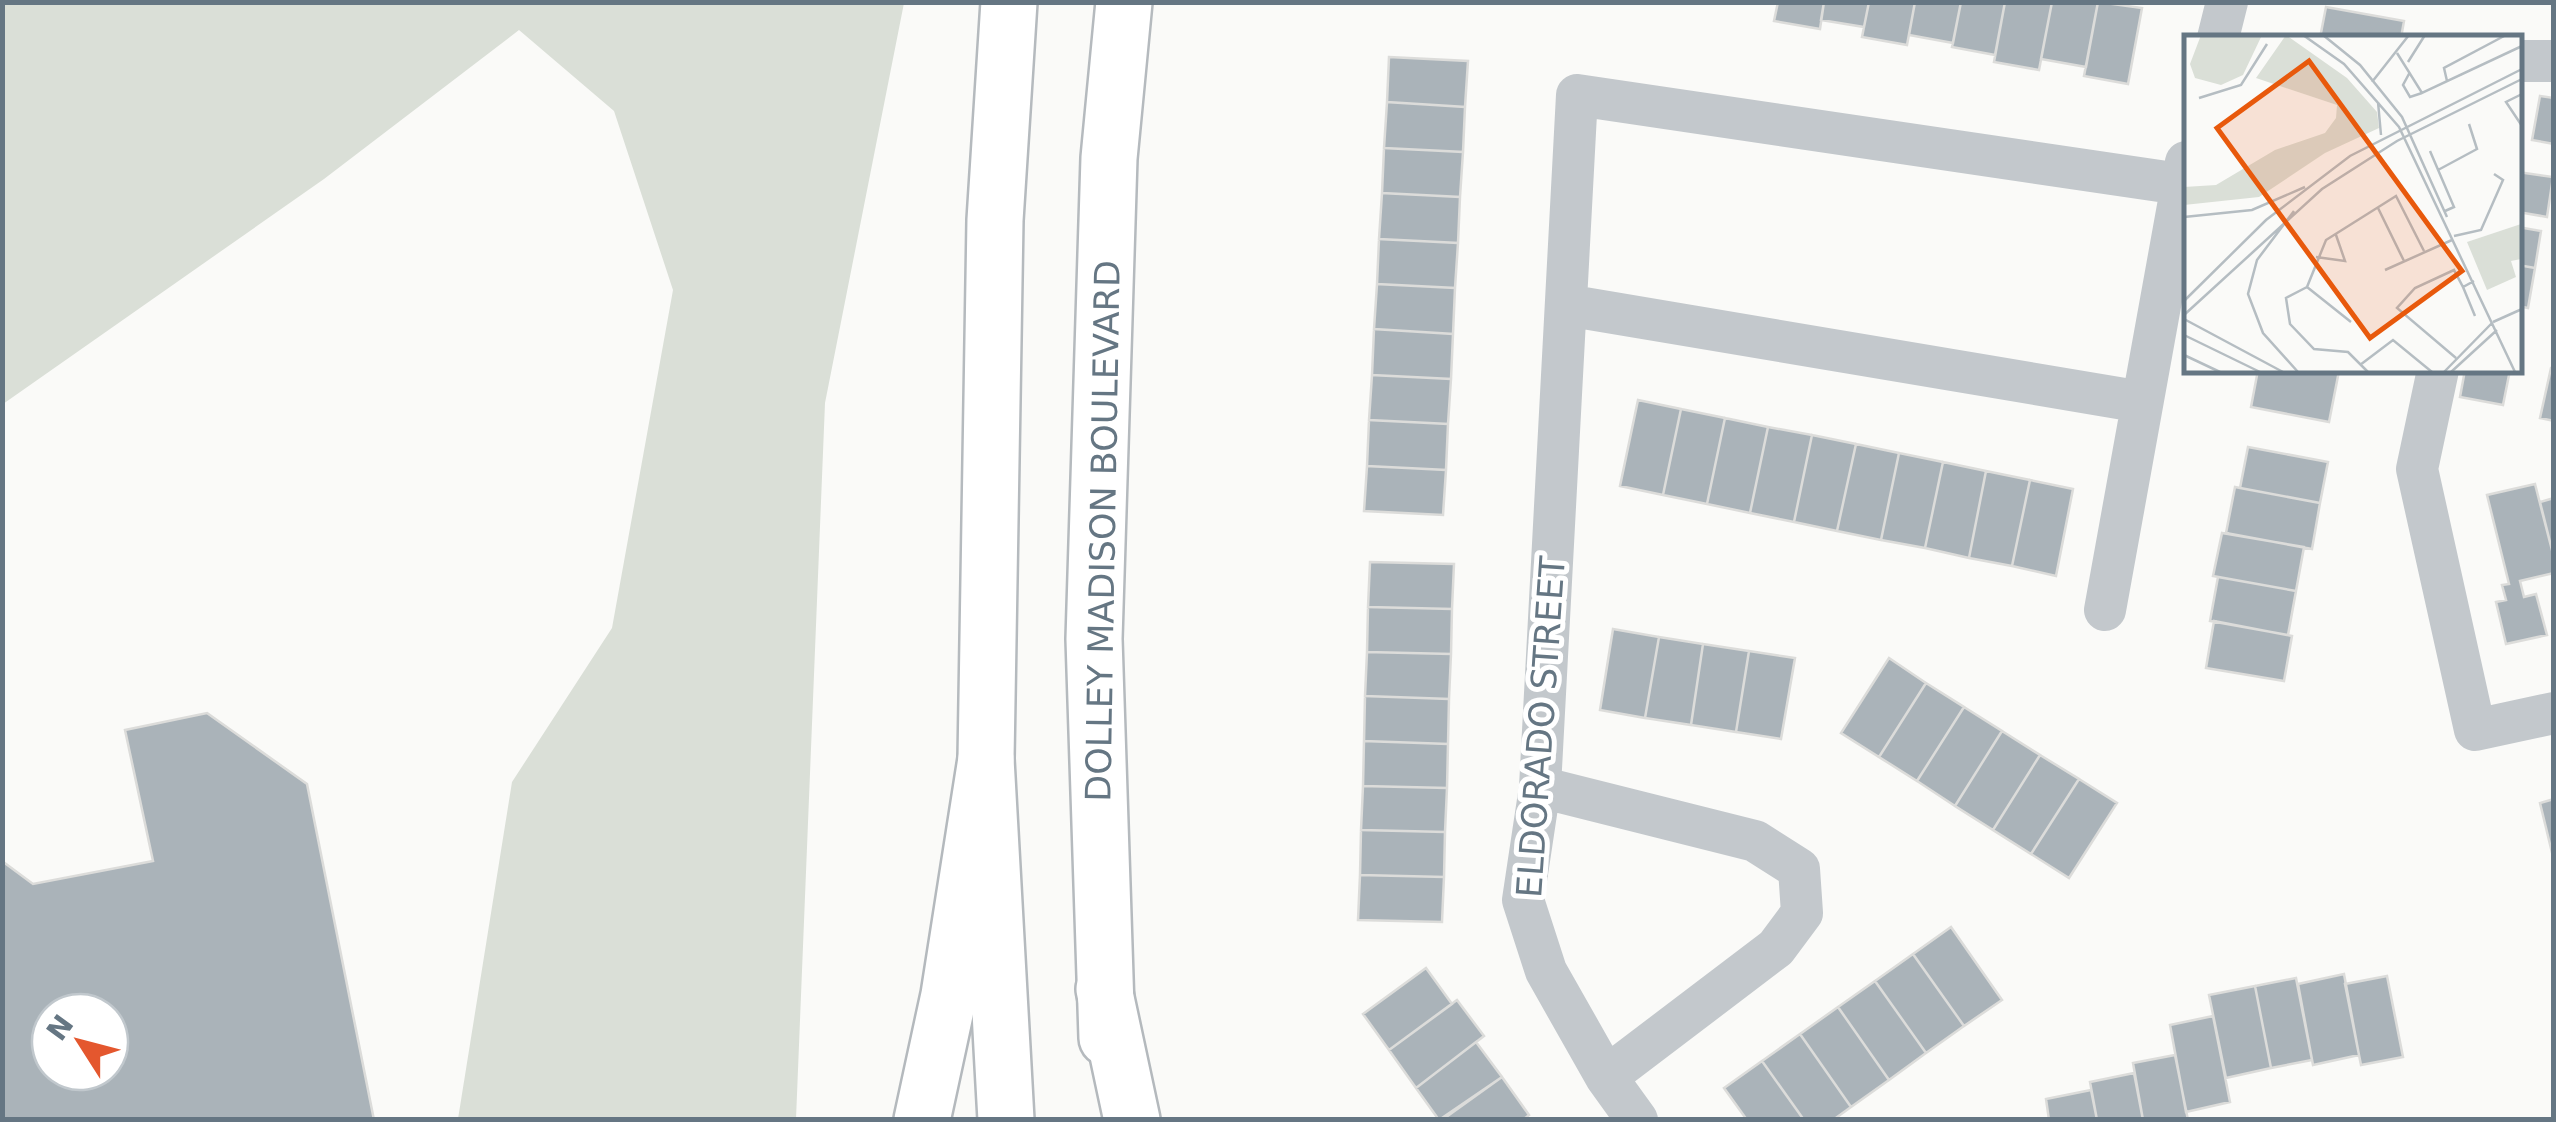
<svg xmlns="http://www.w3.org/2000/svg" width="2556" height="1122" font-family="'DejaVu Sans',sans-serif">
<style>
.green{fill:#dadfd7}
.building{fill:#aab3b9;stroke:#dcdcda;stroke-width:2.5;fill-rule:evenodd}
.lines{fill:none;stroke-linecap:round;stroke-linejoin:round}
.primary-casing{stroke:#b5babe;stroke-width:60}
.motorway-casing{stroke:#b4b9bd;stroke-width:60}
.minor{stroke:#c3c8cc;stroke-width:42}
.primary{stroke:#fff;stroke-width:55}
.motorway{stroke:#fff;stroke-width:55}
.labels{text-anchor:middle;stroke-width:10;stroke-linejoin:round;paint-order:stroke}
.street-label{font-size:35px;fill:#657683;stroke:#fff}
.inset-road{fill:none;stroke:#b5bdc2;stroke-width:2.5}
.view{fill:#e8590c;fill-opacity:0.15;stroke:#e8590c;stroke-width:5}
.inset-edge{fill:none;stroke:#657683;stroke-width:5}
</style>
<rect width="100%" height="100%" fill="#fafaf8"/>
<path class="green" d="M3,2L904,3L825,403L796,1119H458L512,782L612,628L673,290L614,111L519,30L324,179L3,404Z"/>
<path class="building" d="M1778,2H1824L1820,29L1774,21Z
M1824,2H1869L1864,27L1821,20Z
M1869,2H1915L1907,45L1862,37Z
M1915,2H1961L1953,43L1909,35Z
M1961,2H2005L1995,55L1952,47Z
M2005,2H2052L2039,70L1994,62Z
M2052,2H2098L2086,67L2041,59Z
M2098,2L2142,8L2128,84L2084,76Z
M2326,7L2404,21L2401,38H2320Z
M1389,57L1468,61L1465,107L1387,102Z
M2540,96L2554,98V144L2532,140Z
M1387,102L1465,107L1463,152L1384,148Z
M1384,148L1463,152L1460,197L1382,193Z
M2518,172L2553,177L2547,217L2518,212Z
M1382,193L1460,197L1458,243L1379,239Z
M2518,227L2541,231L2535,268L2518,265Z
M1379,239L1458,243L1455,288L1377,284Z
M2518,265L2535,268L2528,308L2518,306Z
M1377,284L1455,288L1453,334L1374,329Z
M1374,329L1453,334L1451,379L1372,375Z
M2551,368H2554V421L2540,418Z
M2258,370L2339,371L2329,422L2251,407Z
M2465,370H2510L2503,405L2460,397Z
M1372,375L1451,379L1448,424L1369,420Z
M1638,400L1681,409L1663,495L1620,486Z
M1681,409L1725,418L1707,504L1663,495Z
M1725,418L1768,427L1750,513L1707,504Z
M1369,420L1448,424L1446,470L1367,466Z
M1768,427L1812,435L1794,522L1750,513Z
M1812,435L1856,444L1837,531L1794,522Z
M1856,444L1899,453L1881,540L1837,531Z
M2248,447L2328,462L2320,503L2240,488Z
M1899,453L1943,462L1925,548L1881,540Z
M1943,462L1986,471L1969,558L1925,548Z
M1367,466L1446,470L1443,515L1364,511Z
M1986,471L2030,480L2012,566L1969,558Z
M2030,480L2073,489L2056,576L2012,566Z
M2535,484L2554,558V573L2520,581L2524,597L2536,594L2547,635L2506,644L2496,602L2506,600L2502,585L2509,584L2487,495Z
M2235,487L2320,503L2312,549L2226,533Z
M2554,498V558L2540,502Z
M2222,533L2304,547L2296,591L2213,576Z
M1370,562L1454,564L1452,609L1368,607Z
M2218,577L2296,591L2288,635L2210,621Z
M1368,607L1452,609L1451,654L1367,652Z
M2214,621L2292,636L2284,681L2206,668Z
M1613,629L1659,637L1645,718L1600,710Z
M1659,637L1703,644L1691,725L1645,718Z
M1703,644L1749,651L1736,732L1691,725Z
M1749,651L1795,658L1781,739L1736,732Z
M1367,652L1451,654L1449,699L1365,696Z
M1889,658L1926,683L1879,757L1841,733Z
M1926,683L1964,707L1917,781L1879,757Z
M1365,696L1449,699L1448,744L1364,741Z
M1964,707L2002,731L1955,806L1917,781Z
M207,713L307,784L374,1120H2V861L33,884L153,861L125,730ZM50,1012H110V1072H50Z
M2002,731L2040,755L1993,830L1955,806Z
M1364,741L1448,744L1447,788L1363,786Z
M2040,755L2079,779L2031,854L1993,830Z
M2079,779L2117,803L2069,878L2031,854Z
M1363,786L1447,788L1445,832L1361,830Z
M2554,799V861L2540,803Z
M1361,830L1445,832L1444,877L1360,875Z
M1360,875L1444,877L1442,922L1358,920Z
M1951,927L2002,1000L1964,1026L1913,954Z
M1913,954L1964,1026L1926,1053L1875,981Z
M1426,968L1452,1004L1389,1050L1363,1014Z
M2344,974L2359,1055L2313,1065L2298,984Z
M2387,976L2403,1057L2361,1065L2345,984Z
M2296,978L2312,1060L2271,1068L2255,986Z
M1875,981L1926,1053L1889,1080L1838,1007Z
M2255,986L2271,1068L2226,1078L2209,995Z
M1457,1000L1484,1036L1416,1088L1389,1050Z
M1838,1007L1889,1080L1851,1107L1800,1034Z
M2213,1016L2230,1102L2186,1112L2170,1025Z
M1800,1034L1851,1107L1833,1120H1804L1762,1061Z
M1476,1042L1502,1077L1439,1120L1416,1088Z
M2175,1055L2188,1120H2143L2133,1063Z
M1762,1061L1804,1120H1747L1724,1088Z
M2134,1073L2143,1120H2097L2090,1082Z
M1502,1077L1529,1115L1523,1120H1442Z
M2091,1090L2097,1120H2049L2046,1099Z"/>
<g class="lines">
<g class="primary-casing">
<path id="primary" d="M1107,1038L1094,639L1109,158L1124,2
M1006,1120L986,759L995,220L1009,2"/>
</g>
<g class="motorway-casing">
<path id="motorway" d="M1104,989L1132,1120
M922,1120L949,995L986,759"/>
</g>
<path class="minor" d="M2218,38L2227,2
M2518,61H2554
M1566,305L2142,402
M2438,370L2417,469L2475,730L2554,713
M2105,610L2186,162
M1540,787L1755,841L1799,869L1802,913L1776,948L1606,1077
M1637,1120L1606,1077L1546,971L1523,900L1540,787L1577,95L2180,184"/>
<use href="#primary" class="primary"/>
<use href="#motorway" class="motorway"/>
</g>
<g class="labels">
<g class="street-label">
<text transform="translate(1103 531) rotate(-89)" y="12">DOLLEY MADISON BOULEVARD</text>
<text transform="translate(1541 727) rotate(-86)" y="12">ELDORADO STREET</text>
</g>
</g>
<g transform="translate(2184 35)">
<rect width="338" height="338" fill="#fafaf8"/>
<path d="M17,0H78L59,40L37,50L11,43L6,29ZM102,0L163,43L193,77L195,93L141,118L75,162L0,170V152L32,150L91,115L141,98L152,83L153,70L72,43ZM337,189V224L327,226L332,242L303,255L283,207Z" fill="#dadfd7"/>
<path class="inset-road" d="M119,0L160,29L215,92L331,337M139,0L176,30L218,82L263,182M213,18L238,58L338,11M224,27L241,0M226,37L219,50L226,62L238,58M263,46L260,33L322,0M188,47L225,0M338,59L322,67L338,91M15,63L57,50L83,9M194,67L197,100M246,116L270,172L261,176M254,135L293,114L285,89M194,173L220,226M110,176L73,225L64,259L79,298L114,337M0,182L68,175L121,152M270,201L297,195L319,145L310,139M132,222L161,226L152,200M201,235L268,205M123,252L142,205L212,161L240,216M123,252L102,263L106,289L130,314L164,317L184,337M123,252L167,287M279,252L291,281M0,266L82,185L166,121L338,34M0,280L138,154L213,106L338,44M0,284L99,337M309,287L338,274M0,300L76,337M0,320L36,337M272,323L213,273L231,253L270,235L279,252L290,246M176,330L209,305L248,337M260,337L308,288M267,337L313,295"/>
<path class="view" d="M125,26L278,236L186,303L33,93Z"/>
<rect width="338" height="338" class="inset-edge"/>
</g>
<rect width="2556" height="1122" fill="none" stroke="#657683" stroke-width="10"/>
<g transform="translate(80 1042) rotate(306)"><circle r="48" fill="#ffffff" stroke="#c1c8cd" stroke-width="2.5"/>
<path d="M0-8L18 38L0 25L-18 38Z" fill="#e4572e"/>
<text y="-15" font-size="28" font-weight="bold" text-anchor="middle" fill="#657683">N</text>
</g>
</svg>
